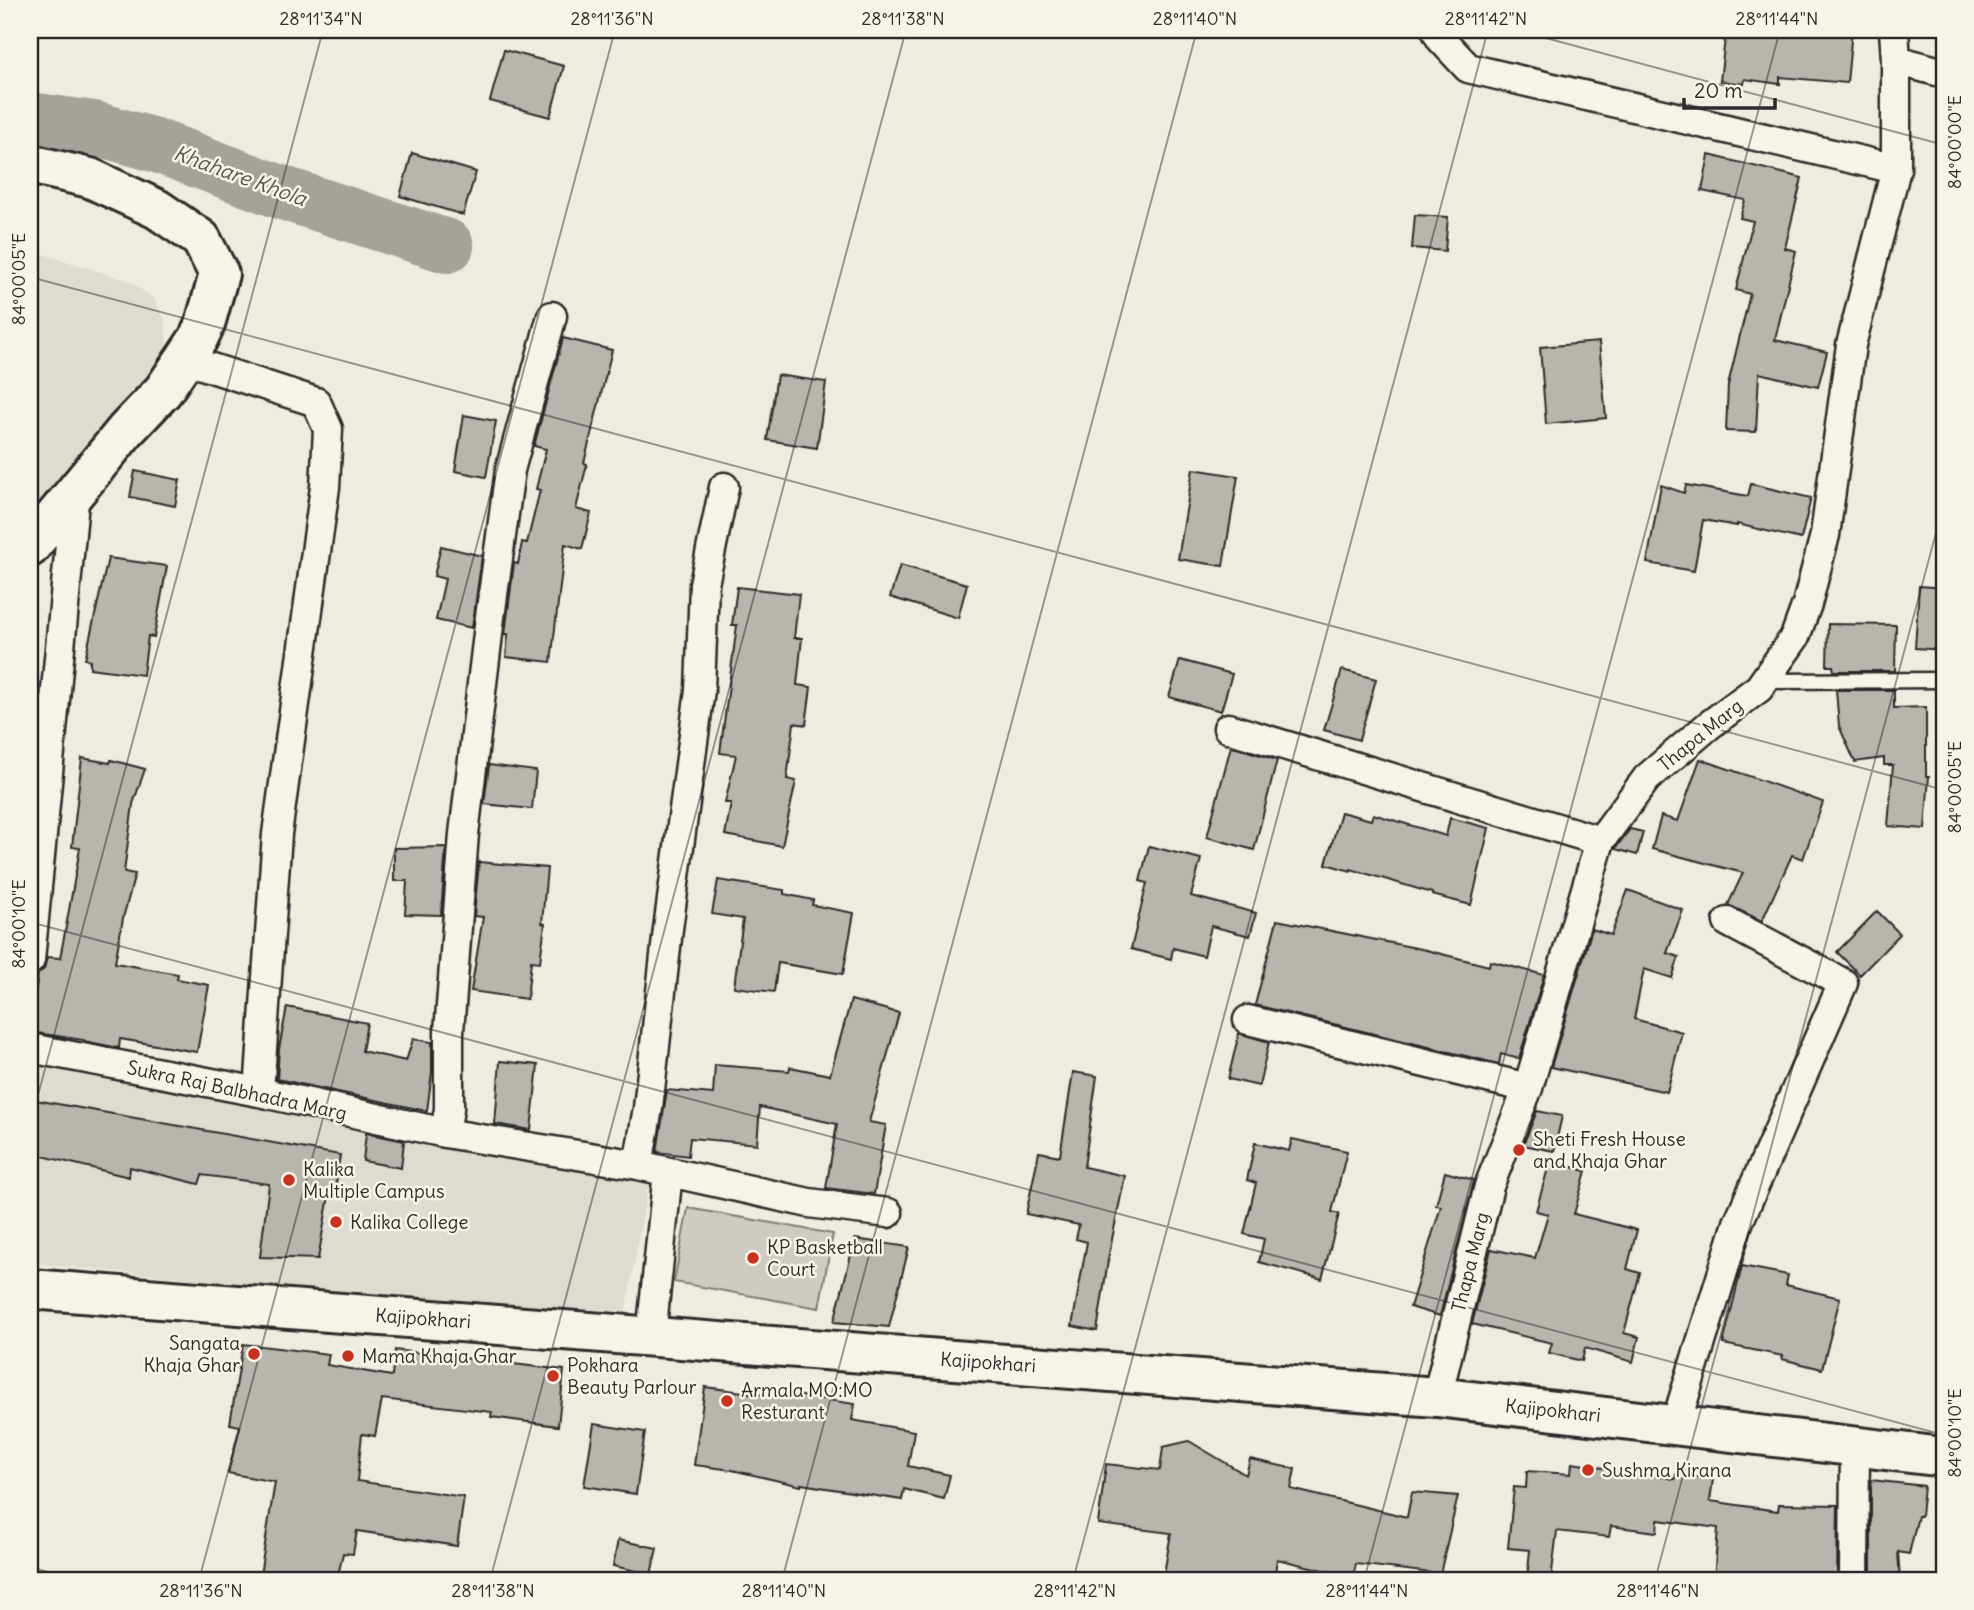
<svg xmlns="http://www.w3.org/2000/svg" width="1974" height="1610" font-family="Delius,sans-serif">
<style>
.built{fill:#dedbd1}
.green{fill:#cfcbc2;stroke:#7d7b76;stroke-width:2}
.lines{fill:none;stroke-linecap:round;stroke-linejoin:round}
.river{stroke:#a4a29a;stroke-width:54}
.building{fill:#b8b5ae;stroke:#2b2b2b;stroke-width:2}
.service-casing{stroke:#2b2b2b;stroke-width:19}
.minor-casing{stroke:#2b2b2b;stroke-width:33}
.primary-casing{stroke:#2b2b2b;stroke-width:44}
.service{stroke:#f7f3e8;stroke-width:14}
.minor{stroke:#f7f3e8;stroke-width:28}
.primary{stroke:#f7f3e8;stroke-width:38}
.ticks{fill:none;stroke:#2b2b2b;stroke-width:2;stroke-opacity:0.45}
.poi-dot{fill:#c8321e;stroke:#f7f3e8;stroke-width:2.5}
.labels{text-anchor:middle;stroke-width:5;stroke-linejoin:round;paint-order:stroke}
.street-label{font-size:19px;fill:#2b2b2b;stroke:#f7f3e8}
.poi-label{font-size:19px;fill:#2b2b2b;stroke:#f7f3e8;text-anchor:start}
.water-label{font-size:21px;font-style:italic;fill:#555552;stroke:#f7f3e8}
.neatline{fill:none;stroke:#2b2b2b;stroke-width:2.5}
.ticks-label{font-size:18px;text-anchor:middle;fill:#2b2b2b}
</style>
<rect width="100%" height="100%" fill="#efebe0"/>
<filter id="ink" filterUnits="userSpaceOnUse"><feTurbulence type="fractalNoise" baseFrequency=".0143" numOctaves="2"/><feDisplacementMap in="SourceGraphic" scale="14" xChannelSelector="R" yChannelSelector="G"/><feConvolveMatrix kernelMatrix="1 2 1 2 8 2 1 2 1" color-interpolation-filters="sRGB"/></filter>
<g filter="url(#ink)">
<path class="built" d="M30,250L130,281L154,299L164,318L167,341L161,364L30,526Z
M30,1064L649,1181L624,1321L30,1263Z"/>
<path class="green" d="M688,1208L833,1234L819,1308L674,1282Z"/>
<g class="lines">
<path class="river" d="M30,119L94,128L155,145L283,193L447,246"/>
</g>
<path class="building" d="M1726,30H1852L1847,83L1780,77V84L1745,79L1744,84L1720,81Z
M504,50L564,66L550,117L490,101Z
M412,153L476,172L463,215L400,196Z
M1709,155L1802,178L1785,248L1796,251L1775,340L1827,352L1818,387L1759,373L1756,432L1726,431L1728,385L1750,294L1736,290L1753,221L1740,218L1745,200L1702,191Z
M1415,215L1448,217L1445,251L1412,248Z
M563,338L612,350L584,463L587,464L576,509L591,513L582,549L565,544L551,662L506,657L508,634H505L514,563L518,564L522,542L527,543L540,490L536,489L546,449L534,446Z
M1599,342L1606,418L1546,424L1540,347Z
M777,375L826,382L817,448L767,440Z
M464,415L496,421L486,477L455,471Z
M1193,469L1238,476L1223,566L1178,559Z
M135,471L180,480L175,506L130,497Z
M1751,484L1811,498L1801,539L1737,524V526L1703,520L1694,571L1647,563L1661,485L1684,493L1686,485L1748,496Z
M441,546L482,556L472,628L436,620L445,579L434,576Z
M108,558L167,566L154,637L148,636L143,675L90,668V661L85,659Z
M900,565L967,584L958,618L890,597Z
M1919,586L1944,588V650L1915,648Z
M737,587L799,594L794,638H802L797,685L811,687L806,725L794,723L787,779L796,781L782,846L725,835L731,803H725L736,755L720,753L737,625H732Z
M1828,624L1896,625L1895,671H1834L1833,666H1827Z
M1180,660L1232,674L1221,711L1169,697Z
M1342,670L1376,679L1359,740L1324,730Z
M1836,690H1894V708L1926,707V776H1929L1925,829L1888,826L1893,765H1884V758L1855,762L1839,726Z
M1231,746L1277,760L1254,850L1207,837Z
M82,758L110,763L111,760L145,769L133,804L124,872L135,874L123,918L115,963L178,974L177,979L209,985L197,1052L120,1039L119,1048L84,1041V1040L30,1032L38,974L44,969L47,957L60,958L66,927L80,848L72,847Z
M1700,759L1823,802L1803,859L1792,855L1762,921L1728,905L1743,873L1652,849L1661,816L1678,821Z
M489,765L536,771L532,809L484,804Z
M1341,812L1371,820L1373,814L1446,836L1450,818L1489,828L1471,905L1432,895V893L1351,869V871L1326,864Z
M1630,829L1643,832L1637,855L1615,849Z
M1149,846L1201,859L1191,896L1256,913L1250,936L1211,926L1204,956L1173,948L1171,959L1131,949L1147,883L1140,881Z
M446,847L441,915L405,914L407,881H394V848Z
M479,862L547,868L542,923L545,924L540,962L531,961L527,999L471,991L483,917L474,916Z
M718,880L784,890V894L813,900L812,905L854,913L843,974L778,963L774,992L734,987L743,919L712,914Z
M1628,890L1683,910L1667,953L1679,957L1672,978L1644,969L1634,1019L1682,1032L1667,1092L1551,1067L1592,929L1611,935Z
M1877,911L1900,934L1860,975L1837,952Z
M1277,920L1426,950L1489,966L1490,961L1544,975L1519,1059L1501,1054L1499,1064L1255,1005Z
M851,1000L899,1013L869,1122L886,1125L874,1194L826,1188L837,1124L760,1107L757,1144L690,1138L688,1156L657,1152L667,1090L713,1094L715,1065L789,1071L790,1067L830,1075Z
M287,1007L367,1023L362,1051L406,1061L413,1039L432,1042V1072L427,1111L277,1079L279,1049Z
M1239,1033L1269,1042L1259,1086L1228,1079Z
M500,1061L538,1065L531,1130L495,1124Z
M1073,1072L1097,1076L1084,1167L1125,1176L1109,1254L1097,1331L1072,1326L1087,1242L1076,1239L1079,1225L1026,1214L1039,1152L1060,1156Z
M30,1099L340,1155L335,1190H330L318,1259L260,1257L269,1184L202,1175L199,1184L130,1167L129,1177L30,1153Z
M1537,1111L1562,1116L1554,1151L1523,1145Z
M366,1133L404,1141L401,1168L363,1161Z
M1292,1139L1347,1151L1332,1212L1339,1214L1322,1279L1259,1262L1264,1239L1244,1234L1256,1183L1247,1180L1255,1143L1289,1151Z
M1550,1161L1586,1171L1574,1214L1637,1230L1627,1269L1640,1273L1624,1333L1639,1337L1633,1362L1585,1348L1582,1361L1549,1353L1552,1343L1472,1324L1491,1249L1535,1258L1548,1214L1536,1211Z
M1445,1172L1474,1180L1440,1316L1410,1307L1441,1206L1436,1205Z
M855,1239L909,1247L889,1327L834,1322Z
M1742,1266L1788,1275L1786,1285L1840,1298L1822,1369L1782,1359L1783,1356L1723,1344Z
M243,1344L329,1354L327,1365L392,1376L395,1350L564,1370L558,1426L491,1417L492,1412L382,1399L375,1436L362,1434L357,1481L464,1497L457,1546L357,1531L353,1554L343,1553L337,1580H296L297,1576L260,1575L275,1482L228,1473L240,1426L230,1424Z
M705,1387L774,1396L775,1392L855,1404L852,1420L914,1431L908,1466L950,1475L944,1499L904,1489L902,1500L801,1484V1486L732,1470L694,1465Z
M594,1424L645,1432L636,1494L584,1486Z
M1189,1441L1246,1475L1250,1459L1295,1469L1291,1489L1407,1517L1412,1492L1458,1496L1440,1574L1356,1564L1353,1577L1277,1559L1274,1580H1163L1171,1533L1098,1524L1106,1464L1160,1470L1163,1447Z
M1572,1463L1675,1479L1676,1474L1713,1479L1710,1501L1778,1511L1779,1504L1838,1505L1837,1579L1714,1580L1718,1528L1658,1520L1657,1532L1611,1526L1609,1537L1557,1531L1551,1580H1527L1530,1550L1508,1548L1514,1487L1526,1488L1527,1471L1571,1474Z
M1871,1480L1924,1486L1921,1516H1918L1909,1554L1898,1552L1900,1580H1871Z
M618,1540L657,1548L651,1574L613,1566Z"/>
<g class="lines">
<g class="service-casing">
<path id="service" d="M1765,681L1944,680"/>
</g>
<g class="minor-casing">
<path id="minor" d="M1436,30L1441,39L1468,68L1896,169
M1896,60L1944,73
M552,316L510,470L490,617L464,834L449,1032V1109L445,1133L638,1165L809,1203L888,1213
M184,359L316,402L328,429L325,487L277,834L259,1092
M1228,728L1600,841
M30,960L75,492
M1248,1020L1528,1088
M30,1048L259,1092L445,1133
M638,1165L648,1108L668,929L700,690L704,584L724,487
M651,1336L668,1172
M1437,1397L1489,1186L1528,1088L1600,841L1647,778L1708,726L1759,688L1795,637L1807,604L1825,535L1851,345L1896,169V60L1894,30
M1676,1423L1738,1223L1843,983L1728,922
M1854,1580L1855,1445"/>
</g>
<g class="primary-casing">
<path id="primary" d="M30,164L90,178L157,209L201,239L219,274L205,324L198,339L163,391L126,430L30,547
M30,1289L1437,1397L1944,1457"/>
</g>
<use href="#service" class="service"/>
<use href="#minor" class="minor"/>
<use href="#primary" class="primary"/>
</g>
</g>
<path class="ticks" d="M1516,30L1944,145M30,38L32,30M30,277L1944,790M30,922L1944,1435M30,1125L323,30M30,1567L79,1580M199,1580L615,30M490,1580L906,30M782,1580L1197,30M1073,1580L1488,30M1364,1580L1780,30M1655,1580L1944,503"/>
<g class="poi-dot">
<circle cx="1519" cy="1150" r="7"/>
<circle cx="289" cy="1180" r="7"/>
<circle cx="336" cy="1222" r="7"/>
<circle cx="753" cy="1258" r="7"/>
<circle cx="254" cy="1354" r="7"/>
<circle cx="348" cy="1356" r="7"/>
<circle cx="553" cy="1376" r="7"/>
<circle cx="727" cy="1401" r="7"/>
<circle cx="1588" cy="1470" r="7"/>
</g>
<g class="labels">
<g class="street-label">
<text transform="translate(1700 735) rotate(-39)" y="7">Thapa Marg</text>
<text transform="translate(237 1090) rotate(12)" y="7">Sukra Raj Balbhadra Marg</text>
<text transform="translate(1470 1262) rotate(-76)" y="7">Thapa Marg</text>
<text transform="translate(423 1318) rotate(4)" y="7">Kajipokhari</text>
<text transform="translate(988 1362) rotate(4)" y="7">Kajipokhari</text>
<text transform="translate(1553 1410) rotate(6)" y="7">Kajipokhari</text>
</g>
<g class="poi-label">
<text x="1533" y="1146">Sheti Fresh House<tspan x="1533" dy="22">and Khaja Ghar</tspan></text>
<text x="303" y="1176">Kalika<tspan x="303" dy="22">Multiple Campus</tspan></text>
<text x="350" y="1229">Kalika College</text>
<text x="767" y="1254">KP Basketball<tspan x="767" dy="22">Court</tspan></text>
<text x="240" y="1350" text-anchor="end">Sangata<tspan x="240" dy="22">Khaja Ghar</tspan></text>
<text x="362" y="1363">Mama Khaja Ghar</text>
<text x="567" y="1372">Pokhara<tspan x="567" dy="22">Beauty Parlour</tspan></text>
<text x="741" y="1397">Armala MO:MO<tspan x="741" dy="22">Resturant</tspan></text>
<text x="1602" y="1477">Sushma Kirana</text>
</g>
<g class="water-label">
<text transform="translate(240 176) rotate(20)" y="7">Khahare Khola</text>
</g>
</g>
<rect width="1974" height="1610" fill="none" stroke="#f7f3e8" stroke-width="77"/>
<path d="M1684 98v10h91v-10" fill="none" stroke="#2b2b2b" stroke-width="3.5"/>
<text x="1694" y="98" font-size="21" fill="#2b2b2b" stroke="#f7f3e8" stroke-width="5" paint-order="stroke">20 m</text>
<rect x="38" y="38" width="1898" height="1534" class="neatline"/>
<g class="ticks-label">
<text x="321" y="25">28°11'34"N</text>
<text x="612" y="25">28°11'36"N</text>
<text x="903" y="25">28°11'38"N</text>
<text x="1195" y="25">28°11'40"N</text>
<text x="1486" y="25">28°11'42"N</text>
<text x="1777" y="25">28°11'44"N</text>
<text transform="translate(1955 142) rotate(-90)" y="6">84°00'00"E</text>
<text transform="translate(19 279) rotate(-90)" y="6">84°00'05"E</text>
<text transform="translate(1955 787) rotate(-90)" y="6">84°00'05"E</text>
<text transform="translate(19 924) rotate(-90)" y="6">84°00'10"E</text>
<text transform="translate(1955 1433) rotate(-90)" y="6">84°00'10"E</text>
<text x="201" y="1597">28°11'36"N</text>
<text x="493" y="1597">28°11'38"N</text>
<text x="784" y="1597">28°11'40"N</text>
<text x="1075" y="1597">28°11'42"N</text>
<text x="1367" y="1597">28°11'44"N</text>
<text x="1658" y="1597">28°11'46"N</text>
</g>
</svg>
